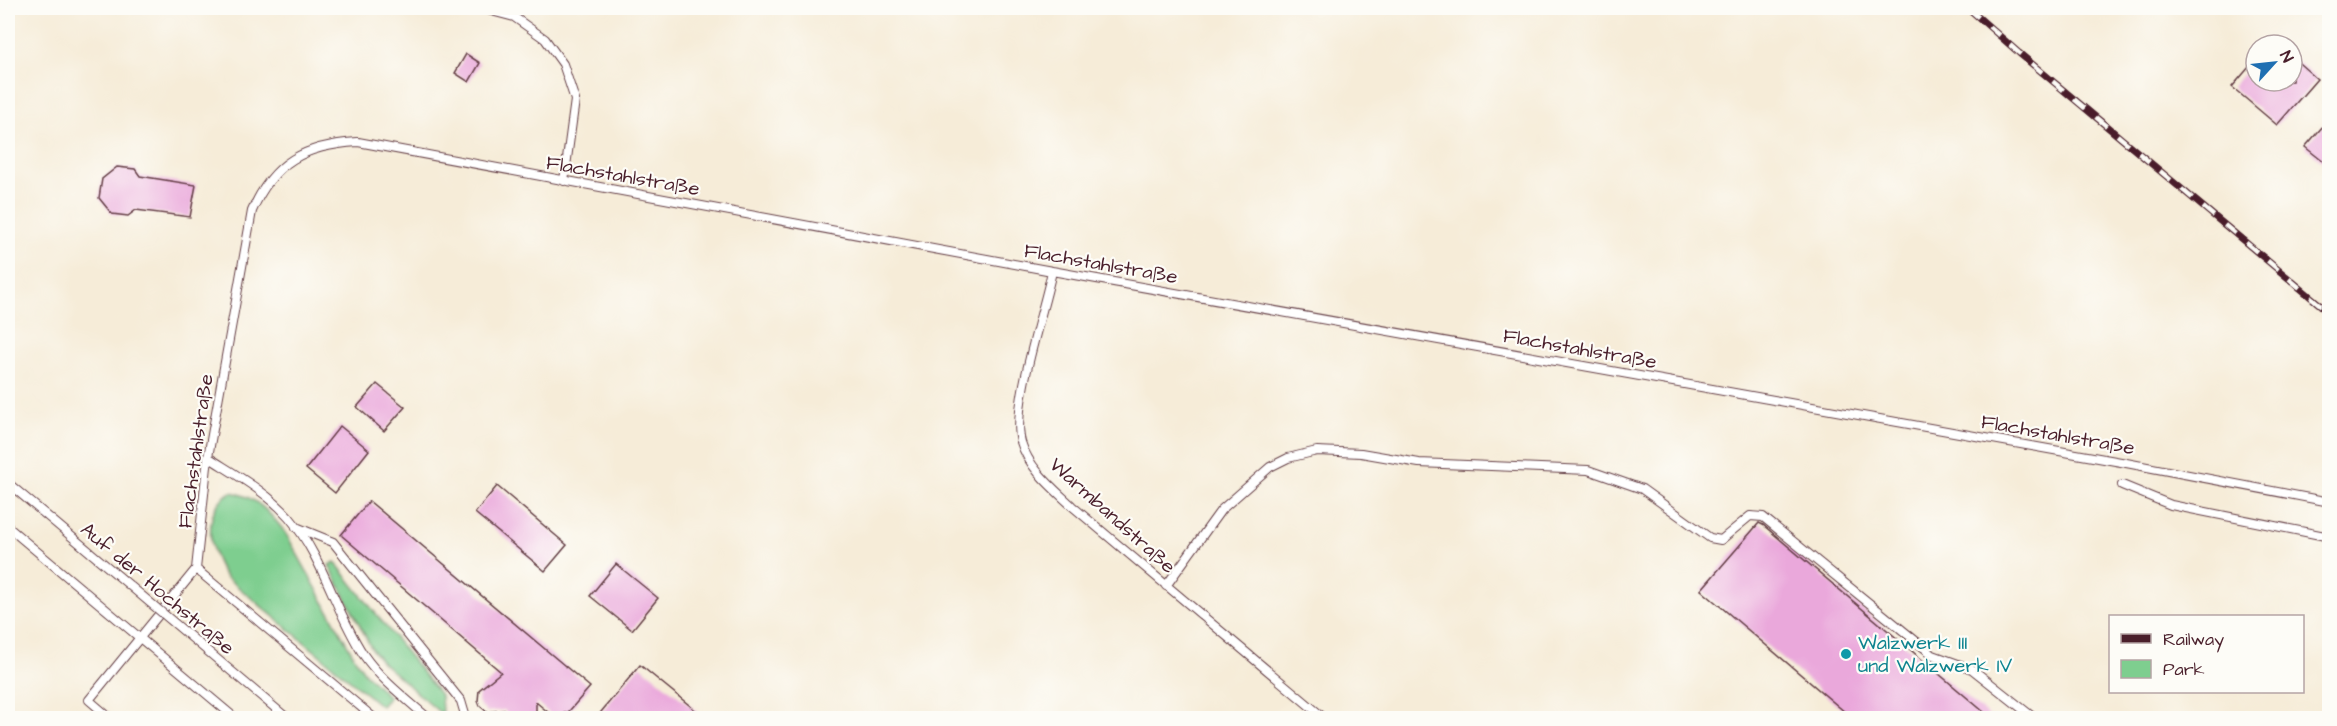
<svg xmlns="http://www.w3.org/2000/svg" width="2337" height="726" font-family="'Architects Daughter',sans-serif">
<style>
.green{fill:#7ece8f;stroke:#64765d;stroke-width:1.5}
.building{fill:#eaa8db}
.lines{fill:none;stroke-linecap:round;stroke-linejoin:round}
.service-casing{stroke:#643e45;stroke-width:10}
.service{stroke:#fff;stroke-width:8}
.rail-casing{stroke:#4a1f2b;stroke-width:7}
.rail{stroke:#fdfcf7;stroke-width:4.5;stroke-dasharray:14;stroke-linecap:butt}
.service-bridge-casing{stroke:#643e45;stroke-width:10;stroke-linecap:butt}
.service-bridge{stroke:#fff;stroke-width:8}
.culture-dot{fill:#0f9aa8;stroke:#fdfcf7;stroke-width:2}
.labels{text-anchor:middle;stroke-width:4.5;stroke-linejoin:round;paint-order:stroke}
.street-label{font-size:20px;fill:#4a1f2b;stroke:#fdfcf7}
.culture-label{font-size:20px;fill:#0d838f;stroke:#fdfcf7;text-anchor:start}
</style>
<rect width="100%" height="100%" fill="#fdfcf7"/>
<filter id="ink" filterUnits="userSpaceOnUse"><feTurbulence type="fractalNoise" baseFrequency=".0167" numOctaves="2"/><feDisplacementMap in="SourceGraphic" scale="12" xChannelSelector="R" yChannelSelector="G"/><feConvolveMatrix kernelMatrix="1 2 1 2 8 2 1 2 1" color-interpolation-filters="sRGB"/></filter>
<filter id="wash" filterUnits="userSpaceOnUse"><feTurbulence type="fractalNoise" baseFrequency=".008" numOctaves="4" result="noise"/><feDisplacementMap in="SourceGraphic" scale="24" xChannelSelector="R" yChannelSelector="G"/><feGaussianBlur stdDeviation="1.35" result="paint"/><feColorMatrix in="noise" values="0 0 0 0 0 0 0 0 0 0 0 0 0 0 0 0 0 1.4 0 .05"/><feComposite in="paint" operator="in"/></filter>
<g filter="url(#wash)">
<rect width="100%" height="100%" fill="#f6ecd8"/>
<path class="green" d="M231,492C256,496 270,513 285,532L356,660L365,673L389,697L381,706L226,577C208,553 201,510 231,492Z
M335,562L441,696L442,711L446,718L383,663L373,651L329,565Z"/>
<g id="blocks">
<path class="building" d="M466,54L480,63L469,82L455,73Z
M2292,57L2317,79L2277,125L2232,87L2256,59V81H2292Z
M2330,118V167L2305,147Z
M117,167L135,169L140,176L196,185L190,217L136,210L128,216L112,214L99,198L102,179Z
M377,384L405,407L384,431L357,407Z
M340,426L369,450L335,493L306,469Z
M497,486L567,545L545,571L475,513Z
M369,501L590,687L563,718H555L536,702V718H506L505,710L487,712L480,706L478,701L479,690L501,672L341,535Z
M1759,523L1763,525L1991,718H1852L1701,590Z
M616,564L658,598L632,630L590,596Z
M640,665L705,718H596Z"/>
</g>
</g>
<g filter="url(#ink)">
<use href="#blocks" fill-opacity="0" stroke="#643e45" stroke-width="1.5"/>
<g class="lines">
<g class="service-casing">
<path id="service" d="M480,8L514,17L545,39L563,64L575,100L564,181
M1052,271C1044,311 1011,406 1021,442C1029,469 1053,488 1072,506L1324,718
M208,457C236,475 267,492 289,517C323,557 335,611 363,654C380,679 406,699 428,718
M2122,485L2171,505L2330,537
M8,527L235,718
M296,527L333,542L461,701L466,718
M196,569L374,718
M1166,586L1221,510L1270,467L1288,458L1317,451L1361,453L1419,463L1588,470L1642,489L1710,538L1721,540L1750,516L1763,517L1933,655L1972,669L2034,718
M110,718L89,700L196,569L208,457L252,211C273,162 305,145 358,142L1052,271L2121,462L2330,502"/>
</g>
<use href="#service" class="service"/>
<g class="rail-casing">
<path id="rail" d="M1968,8L2019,53L2330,313
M565,716L568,718"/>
</g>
<use href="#rail" class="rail"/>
<g class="service-bridge-casing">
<path id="service-bridge" d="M8,483L287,718"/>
</g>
<use href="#service-bridge" class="service-bridge"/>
</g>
</g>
<circle class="culture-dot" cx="1846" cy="654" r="6"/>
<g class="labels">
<g class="street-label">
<text transform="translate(623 175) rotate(10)" y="7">Flachstahlstraße</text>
<text transform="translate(1101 263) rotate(10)" y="7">Flachstahlstraße</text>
<text transform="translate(1580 348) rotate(10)" y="7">Flachstahlstraße</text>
<text transform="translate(2058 434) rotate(10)" y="7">Flachstahlstraße</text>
<text transform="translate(195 451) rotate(-82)" y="7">Flachstahlstraße</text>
<text transform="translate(1113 515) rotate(42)" y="7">Warmbandstraße</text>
<text transform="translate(158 588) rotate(40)" y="7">Auf der Hochstraße</text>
</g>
<g class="culture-label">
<text x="1858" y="649">Walzwerk III<tspan x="1858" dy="23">und Walzwerk IV</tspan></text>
</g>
</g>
<rect width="2337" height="726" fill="none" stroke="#fdfcf7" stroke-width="30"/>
<rect x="2109" y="615" width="195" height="78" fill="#fdfcf7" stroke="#b5a4a5" stroke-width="1.5"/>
<rect x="2121" y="634" width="30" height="9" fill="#4a1f2b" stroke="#b5a4a5" stroke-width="1.5"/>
<text x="2163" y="645" font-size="18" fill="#4a1f2b">Railway</text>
<rect x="2121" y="660" width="30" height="18" fill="#7ece8f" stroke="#b5a4a5" stroke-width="1.5"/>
<text x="2163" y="675" font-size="18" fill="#4a1f2b">Park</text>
<g transform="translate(2274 63) rotate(63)"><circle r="28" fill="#fdfcf7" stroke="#b5a4a5" stroke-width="1.5"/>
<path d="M0-4.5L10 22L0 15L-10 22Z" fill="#1f6fb2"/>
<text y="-9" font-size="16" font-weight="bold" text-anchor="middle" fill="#4a1f2b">N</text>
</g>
</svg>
